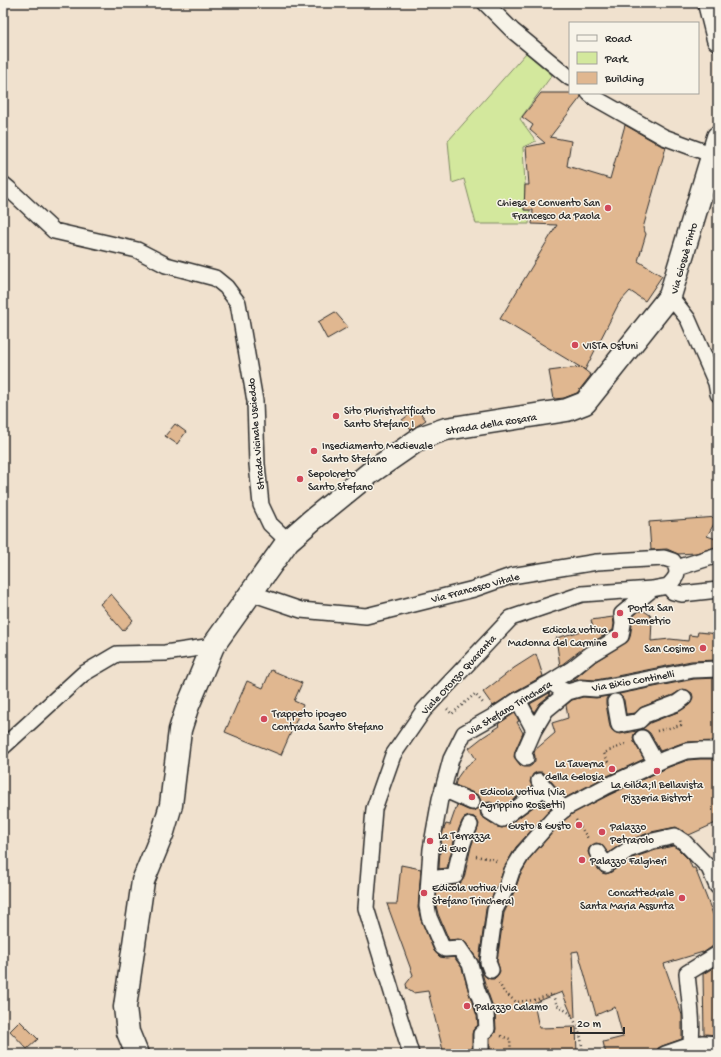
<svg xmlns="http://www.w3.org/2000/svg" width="721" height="1057" font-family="'Gochi Hand',sans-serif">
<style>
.green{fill:#d3e89d;stroke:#7f8a64}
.building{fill:#e0b790;stroke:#2b2b2b}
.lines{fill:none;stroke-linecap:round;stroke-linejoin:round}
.street-casing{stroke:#2b2b2b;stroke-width:18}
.secondary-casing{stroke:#2b2b2b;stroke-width:25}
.path{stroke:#2b2b2b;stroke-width:2.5;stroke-dasharray:1 3;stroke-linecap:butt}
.street{stroke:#f7f3e8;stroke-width:15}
.secondary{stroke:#f7f3e8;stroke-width:22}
.poi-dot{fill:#d1495b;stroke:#f7f3e8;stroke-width:1.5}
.labels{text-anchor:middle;stroke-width:3;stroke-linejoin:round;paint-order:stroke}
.poi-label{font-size:11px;fill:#2b2b2b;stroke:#f7f3e8;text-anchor:start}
.street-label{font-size:11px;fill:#2b2b2b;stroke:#f7f3e8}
</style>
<rect width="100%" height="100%" fill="#f0e1ce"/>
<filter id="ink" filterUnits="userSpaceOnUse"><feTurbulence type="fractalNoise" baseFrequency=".025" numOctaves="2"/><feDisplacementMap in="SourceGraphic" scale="8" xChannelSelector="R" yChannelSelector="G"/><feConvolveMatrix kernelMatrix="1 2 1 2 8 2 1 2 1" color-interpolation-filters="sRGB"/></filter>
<g filter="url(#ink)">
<path class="green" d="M526,53L552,75L520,119L536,141L523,147L525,185L524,210H530L529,224H476L464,179L452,183L448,141Z"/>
<path class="building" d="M541,93H580L581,97L550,137L571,141L567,166L610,179L625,125L660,145L666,147L643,228L646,234L638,261L662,276L645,301L630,291L619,303L585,370L581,367L591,375L577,393L564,398L554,399L549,371L580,367L500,319L557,225L532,224L533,210H524L525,185H529L526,147L545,143L530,130L533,125L522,117Z
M335,312L348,327L327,339L318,322Z
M417,409L426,420L411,430L402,420Z
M175,424L186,432L177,444L165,436Z
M718,517L707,536L716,539L715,547L696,553L678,554L667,549L651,550L649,522Z
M111,594L133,620L123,631L100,604Z
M639,611H644L650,615L652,619L651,641L670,639L688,641L689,635L697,636L698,632L718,634V660L691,661L612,677L596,680L580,679L568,682L578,676L596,661L628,641L630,637L632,625L631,618Z
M613,617L614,624L613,630L586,646L560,666L556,638L593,628L591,620Z
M536,654L543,676L514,692L493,706L483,692L514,668Z
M271,670L302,683L294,701L303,705L281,755L225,732L247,681L263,688Z
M718,678V741L685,742L660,751L650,733L646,730L642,729L650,723L680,711L689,705L692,701L693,697L692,693L687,690L683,689L673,695L642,707L635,713L626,714L624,700L622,697L619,694L694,679Z
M549,693L550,695L540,703L534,712L530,704Z
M608,696L606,699V704L610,727L612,730L616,733L620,734L637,731L634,734L633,738L634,742L644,759L601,779L565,798L546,775L542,772H537L533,774L531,778L530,782L532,786L502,808L490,802L484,803L481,807L480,811L481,816L484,818L497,827L502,828L507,826L543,800L551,809L516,847L504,868L499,883L486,909L479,961V964L477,959L466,943L463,940L458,939L449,940L438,914L436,906L437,887L456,885L461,882L464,878L471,847L478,828L479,824L477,820L474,817L469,816L464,818L462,821L454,841L447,868L439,869L440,850L443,831L446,824L450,825L457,805L468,810L473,811L478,809L480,805L481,801L479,796L476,794L455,785L457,778L465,767L476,759L469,748L483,737L500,726L498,724L515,713L519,721L517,722L523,733L515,751L514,757L520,765L524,767H529L532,765L535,761V756L534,753L535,750L555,733L552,723L568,718L566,705L572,700L583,697L596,698Z
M700,759H718V822L689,835L676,827L651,832L625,842L608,853L601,844L596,843L592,845L589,848L588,852L590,857L599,870L602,873L606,874L611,872L632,858L656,850L673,846L678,849L689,860L692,868H695L718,927V945L713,946L703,953V952L664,964L682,1015V1039L662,1046L658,1048L656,1054H606L603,1042L623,1037L615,1007L596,1015L578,951L572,952L575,1017L573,1018L562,992L534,1003L539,1028L576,1027L577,1054H490V1038L495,1033L496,1029L495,1013L486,987L480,966L483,973L486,977L490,979H494L498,975L500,971L497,961L504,913L515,890L520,875L530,858L559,825L572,814L609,795L669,767L688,760Z
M401,865L421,869L418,908L421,920L434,951L440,957L446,958L454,957L462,968L469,993L477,1016L478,1025L473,1030L472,1034V1054H444L428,991L413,993L407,989L406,984L413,975L387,904H397Z
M718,965V1035L704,1034L703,974Z
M20,1021L38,1039L27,1049L10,1031Z"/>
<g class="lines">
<g class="street-casing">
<path id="street" d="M485,3L513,31L570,78
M589,93L595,98L664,137L713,155
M3,184L9,189L54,231L137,250L166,265L215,278L226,287L238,303L255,401L257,464L261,505L270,524L288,541
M670,296L688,319L716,383L718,394
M677,568L718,555
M668,586L673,592L682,594L718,590
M251,593L301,610L366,616L474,589L511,576L597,562L664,558L673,561C680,573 677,577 668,586
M551,682L560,689L568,692L582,688L596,689L614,686L693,670L718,669
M518,700L534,730L523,755L526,758
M615,702L619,725L639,721L645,715L677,703L684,698
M534,730L546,710L568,692
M642,738L656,763
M3,747L83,674L117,654L165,653L213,646
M539,781L564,810
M443,789L472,802
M489,811L502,819L544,788
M597,852L606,865L628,850L653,841L675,836L684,842L709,868L717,886
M429,879L455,876C458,858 462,842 470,825
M491,970L488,962L495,910L507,886L512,871L523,853L553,819L567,807L605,787L665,759L686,751L700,750H718
M411,1054L366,908L374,809L393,755L424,710L511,618L582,594L652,589L668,586
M481,1054V1034L487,1029L486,1014L477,990L470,964L459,948L445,949L442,947L429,917L427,906L431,849L440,799L443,789L451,759L464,733L494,716L518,700L551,682L572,669L591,654L621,636L623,624L622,614L652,589
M665,1054L691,1045L703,1043L718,1044
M689,1054C695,1028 689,999 687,973L718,954"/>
</g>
<g class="secondary-casing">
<path id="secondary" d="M709,3L718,39
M137,1054L128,1032L125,1007L143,881L163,832L171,805L180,730L187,708L213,646L288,541L311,521L370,473L422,437L446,429L567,410L585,403L670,296L718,137"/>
</g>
<path class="path" d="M447,709L452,714L475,694L483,703
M657,731L681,725L680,719
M608,762L604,753L628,743
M576,820L589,840
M476,856L492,859L498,862
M499,983L504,992L516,1002L535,1000L552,994L557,1005L571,1014L576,1024L581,1038L583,1054
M501,1036L510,1039L511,1054"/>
<use href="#street" class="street"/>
<use href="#secondary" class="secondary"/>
</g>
</g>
<g class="poi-dot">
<circle cx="608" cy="208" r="4"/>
<circle cx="575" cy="345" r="4"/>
<circle cx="336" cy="416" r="4"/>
<circle cx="314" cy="451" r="4"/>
<circle cx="300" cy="479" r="4"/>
<circle cx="620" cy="613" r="4"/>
<circle cx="615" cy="635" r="4"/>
<circle cx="703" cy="648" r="4"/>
<circle cx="264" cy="719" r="4"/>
<circle cx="612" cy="769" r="4"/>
<circle cx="657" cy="771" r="4"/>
<circle cx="472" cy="797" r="4"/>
<circle cx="579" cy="825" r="4"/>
<circle cx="602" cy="832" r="4"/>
<circle cx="430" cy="841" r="4"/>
<circle cx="582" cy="860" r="4"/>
<circle cx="424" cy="893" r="4"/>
<circle cx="682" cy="898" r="4"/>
<circle cx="467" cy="1006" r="4"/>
</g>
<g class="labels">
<g class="poi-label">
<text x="600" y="206" text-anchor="end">Chiesa e Convento San<tspan x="600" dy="13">Francesco da Paola</tspan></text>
<text x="583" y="349">VISTA Ostuni</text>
<text x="344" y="414">Sito Pluristratificato<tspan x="344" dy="13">Santo Stefano I</tspan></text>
<text x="322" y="449">Insediamento Medievale<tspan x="322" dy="13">Santo Stefano</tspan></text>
<text x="308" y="477">Sepolcreto<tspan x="308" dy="13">Santo Stefano</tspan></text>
<text x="628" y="611">Porta San<tspan x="628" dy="13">Demetrio</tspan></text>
<text x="607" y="633" text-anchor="end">Edicola votiva<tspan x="607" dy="13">Madonna del Carmine</tspan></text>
<text x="695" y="652" text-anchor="end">San Cosimo</text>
<text x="272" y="717">Trappeto ipogeo<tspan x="272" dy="13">Contrada Santo Stefano</tspan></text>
<text x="604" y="767" text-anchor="end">La Taverna<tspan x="604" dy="13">della Gelosia</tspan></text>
<text x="657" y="788" text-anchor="middle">La Gilda;Il Bellavista<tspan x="657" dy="13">Pizzeria Bistrot</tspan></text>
<text x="480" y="795">Edicola votiva (Via<tspan x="480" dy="13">Agrippino Rossetti)</tspan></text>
<text x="571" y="829" text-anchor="end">Gusto &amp; Gusto</text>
<text x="610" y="830">Palazzo<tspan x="610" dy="13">Petrarolo</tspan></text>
<text x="438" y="839">La Terrazza<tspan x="438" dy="13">di Evo</tspan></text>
<text x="590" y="864">Palazzo Falgheri</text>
<text x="432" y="891">Edicola votiva (Via<tspan x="432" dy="13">Stefano Trinchera)</tspan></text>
<text x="674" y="896" text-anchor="end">Concattedrale<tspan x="674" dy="13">Santa Maria Assunta</tspan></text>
<text x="475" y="1010">Palazzo Calamo</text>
</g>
<g class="street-label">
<text transform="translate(683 258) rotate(-74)" y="4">Via Giosuè Pinto</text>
<text transform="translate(491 423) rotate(-9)" y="4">Strada della Rosara</text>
<text transform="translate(255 434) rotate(-95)" y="4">Strada Vicinale Uscieddo</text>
<text transform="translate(475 587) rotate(-15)" y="4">Via Francesco Vitale</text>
<text transform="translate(458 674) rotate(-47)" y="4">Viale Oronzo Quaranta</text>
<text transform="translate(633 680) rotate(-10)" y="4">Via Bixio Continelli</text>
<text transform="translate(509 707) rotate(-31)" y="4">Via Stefano Trinchera</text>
</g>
</g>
<rect width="721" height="1057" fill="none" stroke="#f7f3e8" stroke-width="16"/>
<rect x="8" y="8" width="705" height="1041" fill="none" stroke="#2b2b2b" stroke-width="1.5" filter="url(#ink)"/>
<rect x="569" y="22" width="130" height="72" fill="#f7f3e8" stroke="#a5a39c"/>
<rect x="577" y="35" width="20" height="6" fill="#f7f3e8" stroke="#a5a39c"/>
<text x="605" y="42" font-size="12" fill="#2b2b2b">Road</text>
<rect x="577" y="52" width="20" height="12" fill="#d3e89d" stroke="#a5a39c"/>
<text x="605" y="62" font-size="12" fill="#2b2b2b">Park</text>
<rect x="577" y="72" width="20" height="12" fill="#e0b790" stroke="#a5a39c"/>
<text x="605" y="82" font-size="12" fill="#2b2b2b">Building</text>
<path d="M571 1027v6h53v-6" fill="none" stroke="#2b2b2b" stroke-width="2"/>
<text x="577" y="1027" font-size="12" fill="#2b2b2b" stroke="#f7f3e8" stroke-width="3" paint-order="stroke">20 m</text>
</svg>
